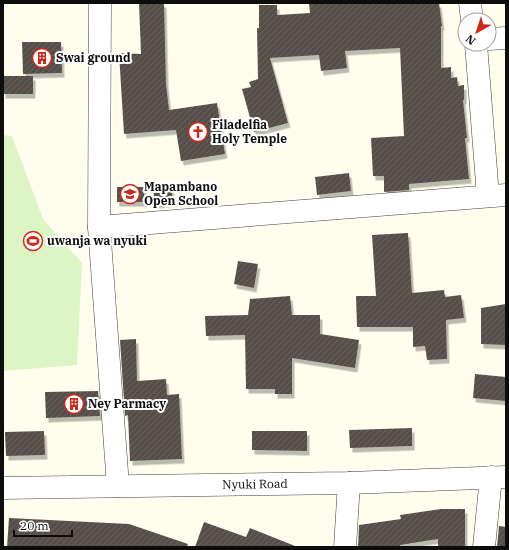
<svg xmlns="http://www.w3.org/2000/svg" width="509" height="550" font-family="'IBM Plex Serif',serif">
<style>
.pitch{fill:#ddf4c5}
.building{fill:url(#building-hatch);filter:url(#shadow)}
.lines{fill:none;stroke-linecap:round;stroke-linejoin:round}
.minor-casing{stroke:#404040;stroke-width:23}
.minor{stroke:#fff;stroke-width:22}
.labels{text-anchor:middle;stroke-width:4;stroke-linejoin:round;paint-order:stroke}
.poi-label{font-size:12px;font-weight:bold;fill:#0d0d0d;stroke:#fff;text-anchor:start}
.street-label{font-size:12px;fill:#0d0d0d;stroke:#fff}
</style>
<defs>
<pattern id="building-hatch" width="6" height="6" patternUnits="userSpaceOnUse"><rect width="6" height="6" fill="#575048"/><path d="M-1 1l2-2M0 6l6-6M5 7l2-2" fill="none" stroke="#6a645e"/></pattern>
<filter id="shadow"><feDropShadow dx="2.5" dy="4.5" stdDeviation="0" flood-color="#0004"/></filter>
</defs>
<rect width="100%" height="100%" fill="#fffeee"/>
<path class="pitch" d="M3,135L12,136L43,219L82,263L77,365L3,371Z"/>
<path class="building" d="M139,3H164L166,84L169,110L217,103L225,154L181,161L176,130L124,134L119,53L141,54Z
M309,3H439L442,26H441V68L451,67V78L457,77L458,86L464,85V100H463L467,138H465L469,179L409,184V190L384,192V176H373L371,138L404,136L400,48L345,51L347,68L321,71L319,55L270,58L288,123L254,132L242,89L251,87L249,82L258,79L257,28H259V5H277V15L310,13Z
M22,42H61L62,73L23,74Z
M3,76H33V94H3Z
M349,173L351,191L317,195L315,177Z
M171,186L173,202L155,204L153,189Z
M117,187H144V202H117Z
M408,233L412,293L444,290L445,297L461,295L464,318L446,320L447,359L427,360L425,346L413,347V327H357L356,296H376L372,235Z
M238,261L258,264L254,288L234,284Z
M290,296L292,315H320V334L359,340L355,368L292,358V394H275V389H246L245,335L206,336L205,316L248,315L250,299Z
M506,304V345L481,344V308Z
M136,339L137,381L166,379L167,395L179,394L182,459L130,461L128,415L125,416L120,340Z
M475,374L506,377V401L473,398Z
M98,391L100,416L46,418L45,392Z
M412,428V446L350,448L349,430Z
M44,431L45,455L6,456L5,432Z
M252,431H307V451L252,450Z
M441,509H465V547H438V539L400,545V547H358L359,525L401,519L400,515Z
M9,518L129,524L188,544L187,547H7Z
M204,522L246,537L250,528L295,546V547H195Z
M499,526L506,527V547H497Z"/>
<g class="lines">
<g class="minor-casing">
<g id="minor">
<path d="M100,3L99,227L118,486"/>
<path d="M470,3L472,20"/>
<path d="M489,39L506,38"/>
<path d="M476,44L488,196"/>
<path d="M99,227L506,195"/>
<path id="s1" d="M3,488L349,483L506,477"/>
<path d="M345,547L349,483"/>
<path d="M484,547L491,477"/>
</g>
</g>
<use href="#minor" class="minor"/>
</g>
<defs>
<g id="building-ring" transform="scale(1)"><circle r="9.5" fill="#fff" stroke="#cd2916" stroke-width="1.5"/><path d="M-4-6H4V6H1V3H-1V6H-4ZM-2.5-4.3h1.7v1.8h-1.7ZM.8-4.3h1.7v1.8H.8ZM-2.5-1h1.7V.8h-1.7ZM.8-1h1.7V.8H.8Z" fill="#cd2916"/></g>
<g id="church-ring" transform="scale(1)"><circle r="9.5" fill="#fff" stroke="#cd2916" stroke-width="1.5"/><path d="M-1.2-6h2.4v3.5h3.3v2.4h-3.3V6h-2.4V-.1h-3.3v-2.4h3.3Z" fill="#cd2916"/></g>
<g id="school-ring" transform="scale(1)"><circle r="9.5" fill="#fff" stroke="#cd2916" stroke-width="1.5"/><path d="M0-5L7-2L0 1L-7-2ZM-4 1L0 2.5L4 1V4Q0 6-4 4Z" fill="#cd2916"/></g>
<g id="stadium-ring" transform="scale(1)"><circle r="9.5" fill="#fff" stroke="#cd2916" stroke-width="1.5"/><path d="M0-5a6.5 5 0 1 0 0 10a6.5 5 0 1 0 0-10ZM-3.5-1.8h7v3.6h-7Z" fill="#cd2916"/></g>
</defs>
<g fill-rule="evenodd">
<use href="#building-ring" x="42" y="58"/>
<use href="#church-ring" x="198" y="132"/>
<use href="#school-ring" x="130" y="194"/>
<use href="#stadium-ring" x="33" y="241"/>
<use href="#building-ring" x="74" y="404"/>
</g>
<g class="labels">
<g class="poi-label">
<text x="56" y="62">Swai ground</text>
<text x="212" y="129">Filadelfia<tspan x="212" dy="14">Holy Temple</tspan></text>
<text x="144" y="191">Mapambano<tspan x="144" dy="14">Open School</tspan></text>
<text x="47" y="245">uwanja wa nyuki</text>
<text x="88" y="408">Ney Parmacy</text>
</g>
<g class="street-label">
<text dy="4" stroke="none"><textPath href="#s1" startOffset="252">Nyuki Road</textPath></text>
</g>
</g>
<rect width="509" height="550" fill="none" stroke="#0d0d0d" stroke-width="8"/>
<g transform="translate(477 32) rotate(219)"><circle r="19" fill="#ffffff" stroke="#9e9e9e"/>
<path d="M0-3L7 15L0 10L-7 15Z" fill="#cd2916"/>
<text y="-6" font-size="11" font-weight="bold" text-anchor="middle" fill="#0d0d0d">N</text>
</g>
<path d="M14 530v6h58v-6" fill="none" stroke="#0d0d0d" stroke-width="2"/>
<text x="20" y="530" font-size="12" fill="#0d0d0d" stroke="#ffffff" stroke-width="3" paint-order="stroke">20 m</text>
</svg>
